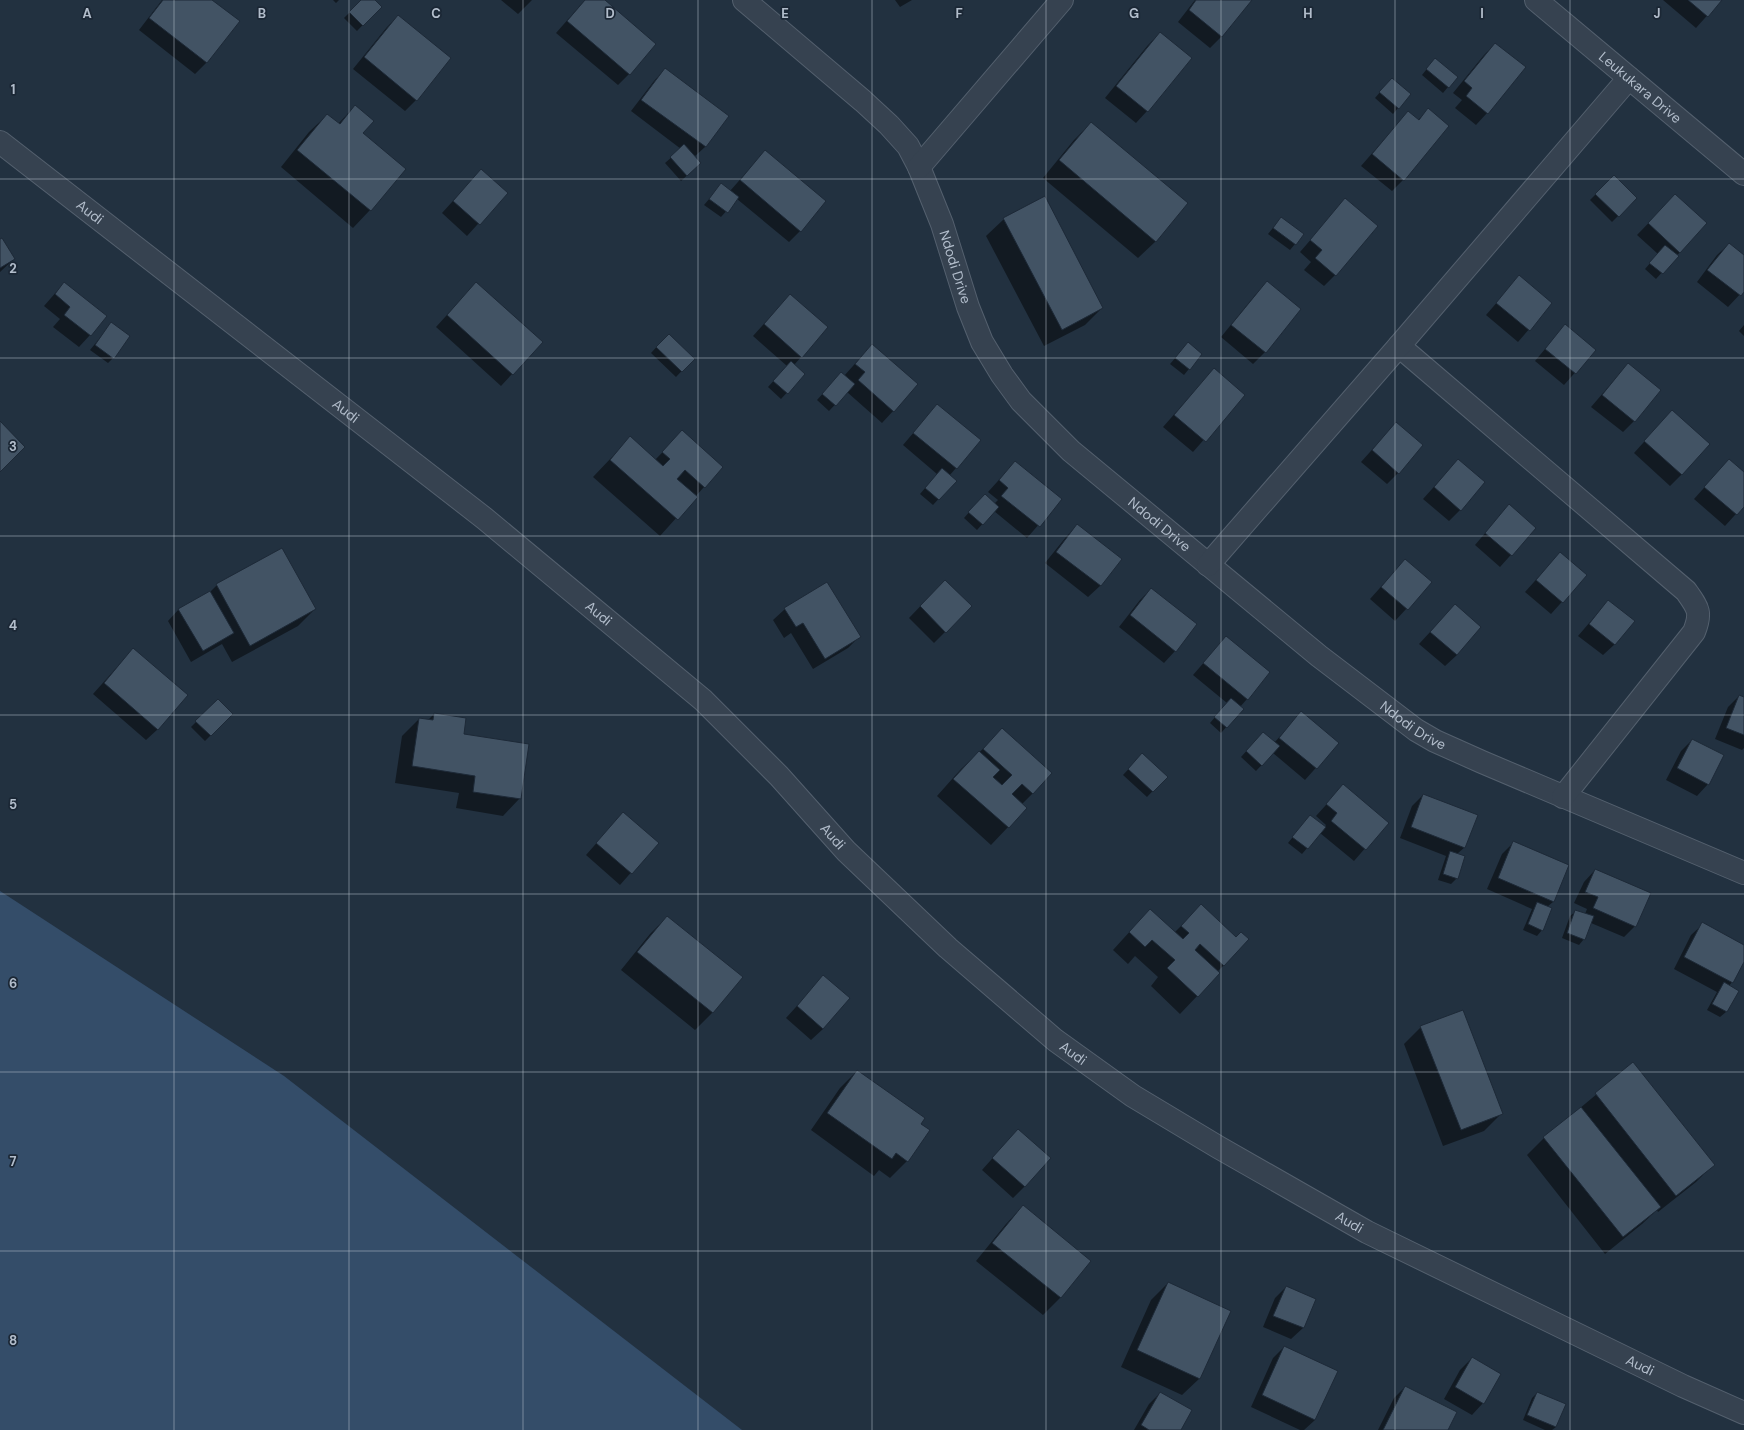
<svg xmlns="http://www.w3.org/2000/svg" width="1744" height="1430" font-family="'DM Sans',sans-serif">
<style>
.water{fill:#344d69}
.shadow{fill:#0007}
.building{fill:#425364;stroke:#1d2937}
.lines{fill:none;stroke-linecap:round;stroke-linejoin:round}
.minor-casing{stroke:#54606e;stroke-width:24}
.minor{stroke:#364250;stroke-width:22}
.grid{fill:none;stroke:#b2bdcb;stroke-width:1;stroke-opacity:0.55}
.labels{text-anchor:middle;stroke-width:3.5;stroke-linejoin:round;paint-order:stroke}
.street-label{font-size:14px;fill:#b2bdcb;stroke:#1b2735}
.grid-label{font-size:13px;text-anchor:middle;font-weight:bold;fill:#b2bdcb;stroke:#1b2735;stroke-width:3.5;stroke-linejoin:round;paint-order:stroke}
</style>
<rect width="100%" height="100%" fill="#223140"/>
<path class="water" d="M0,891L284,1076L742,1430H0Z"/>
<path class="shadow" d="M162,0H211L207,62L195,74L139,30Z
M333,0H339L336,3Z
M362,0H374L380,7L357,31L344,18Z
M501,0H532L518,14Z
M585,0H604L629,74L618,85L556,33Z
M895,0H912L900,7Z
M1195,0H1250L1222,36L1210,48L1178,22Z
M1663,0H1721L1696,28Z
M398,16L416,100L405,111L353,69L387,27Z
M1160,33L1147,111L1136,123L1105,98L1148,45Z
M1495,44L1487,113L1476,125L1455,108L1462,100L1453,93L1484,55Z
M1430,65L1448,87L1443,93L1422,75Z
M665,69L728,116L705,147L694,157V169L681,181L665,163L681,149L631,111L654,81Z
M1387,84L1398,108L1393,114L1375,98Z
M355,106L362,133L370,210L353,228L281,167L309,132L327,115L338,124Z
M1429,109L1403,180L1392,191L1361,166L1408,112L1418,120Z
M1091,123L1156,241L1138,258L1043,178L1074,140Z
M765,151L800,231L789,242L737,199L721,217L704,205L721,185L730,191Z
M481,170L506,193L467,236L442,213Z
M1614,176L1636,198L1612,222L1590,200Z
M1345,200L1335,275L1324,286L1304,270L1311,262L1300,252Z
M1664,207L1705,224L1656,279L1645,269L1658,254L1637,235Z
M1281,218L1295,244L1290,250L1268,234Z
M1004,219L1102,308L1085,325L1044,346L986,236Z
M0,241L14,259L0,272Z
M1729,244L1744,256V290L1728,307L1697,282L1717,255Z
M1519,277L1551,304L1518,342L1486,315Z
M64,283L90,335L79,347L53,327L60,319L44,306Z
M476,283L512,374L501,386L436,327Z
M1267,283L1300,309L1265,352L1253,364L1221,337L1256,294Z
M790,295L827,328L794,365L804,374L781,399L768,387L787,366L753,336Z
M111,324L113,358L108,363L90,350Z
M1565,325L1595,350L1564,385L1535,361Z
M1744,325V336L1739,331Z
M663,340L693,359L676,377L651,353Z
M1183,349L1201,354L1184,375L1170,364Z
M861,357L917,385L882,423L847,392L829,411L817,400L836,379L844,376Z
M1628,364L1634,421L1623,432L1591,407Z
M1214,369L1243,395L1193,452L1163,427Z
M937,405L956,468L949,476L955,481L933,505L920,494L937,474L903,445Z
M1396,423L1398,473L1387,484L1361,462Z
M1661,423L1682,474L1670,486L1634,453Z
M682,432L704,487L660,536L593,477L630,438L655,460Z
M1458,460L1460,510L1449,521L1423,499Z
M1729,460L1744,473V505L1725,526L1694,499Z
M1015,462L1061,499L1027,538L994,511L977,530L964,518L979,501L994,504L998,500L988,492Z
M1509,505L1535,528L1500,567L1475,545Z
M1077,525L1120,559L1100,586L1088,597L1045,563L1066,537Z
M1560,553L1586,575L1551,614L1525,592Z
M1405,560L1431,582L1395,621L1370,599Z
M217,585L315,609L298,626L232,662L222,644L191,662L168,621L179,609L210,592Z
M1151,589L1196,624L1175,651L1164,663L1119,627L1140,600Z
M933,593L971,606L934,643L909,618Z
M1608,601L1615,644L1603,655L1578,636Z
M1455,605L1457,655L1445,666L1419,644Z
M785,609L859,637L848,648L813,669L791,633L784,638L773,620Z
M1226,637L1247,699L1240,707L1242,709L1221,733L1210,723L1227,703L1193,675Z
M133,649L158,729L146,740L93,694Z
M1739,696L1744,698V748L1742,750L1715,739L1728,707Z
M218,700L232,714L205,741L191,727Z
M1301,713L1338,743L1305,780L1273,753L1256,771L1241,757L1258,738L1274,743Z
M434,714L463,735L520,798L503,816L456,808L459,793L395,783L402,736L419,719L428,720Z
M1692,740L1708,784L1697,796L1666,780L1681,751Z
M985,747L1033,793L1022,804L1026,808L991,845L937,796L961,769Z
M1137,760L1166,777L1147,797L1123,775Z
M1343,786L1387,823L1354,861L1320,833L1302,854L1288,843L1305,822L1324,828L1326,825L1316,816Z
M1423,795L1465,847L1457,854V878L1451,884L1438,880L1446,856L1400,838L1412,806Z
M623,813L657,843L620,885L586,855Z
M1514,842L1568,866L1553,902L1547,907L1542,930L1537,936L1523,930L1532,909L1487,889L1502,854Z
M1595,870L1635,926L1624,937L1591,923L1584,939L1579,945L1562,938L1570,916L1576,911L1585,914L1587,909L1574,903L1584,882Z
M1201,906L1224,965L1217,972L1219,973L1180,1014L1151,986L1158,977L1135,956L1128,964L1113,950L1133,928L1174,933Z
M667,917L741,977L712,1013L695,1030L621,970L650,934Z
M1703,924L1744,946V960L1732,982L1729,986L1738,991L1726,1012L1720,1017L1707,1010L1717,992L1674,969L1691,935Z
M823,977V1029L811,1040L786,1018Z
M1421,1027L1502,1113L1484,1131L1443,1146L1404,1044Z
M1633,1064L1713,1165L1696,1182L1658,1212L1657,1210L1642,1224L1605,1254L1527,1155L1544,1138Z
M857,1071L920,1124L907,1161L890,1178L879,1170L874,1176L811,1130L840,1088Z
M1007,1142L1025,1186L1013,1198L982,1170Z
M1023,1206L1090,1261L1060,1298L1043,1315L976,1261L1006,1224Z
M1168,1283L1200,1378L1182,1395L1121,1367L1151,1300Z
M1286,1287L1315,1299L1303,1328L1291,1339L1263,1327L1275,1298Z
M1284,1347L1336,1371L1315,1420L1304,1430H1300L1251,1407L1273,1358Z
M1472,1358L1483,1403L1472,1415L1444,1399L1460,1370Z
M1405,1387L1446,1430H1378L1394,1398Z
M1160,1393L1179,1430H1134L1149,1404Z
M1537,1393L1556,1427L1552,1430H1545L1523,1420L1532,1398Z"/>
<path class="building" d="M163,0H212L240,21L207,63L149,18Z
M361,0H375L382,7L363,26L349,12Z
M585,0H605L656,44L630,75L567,21Z
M1196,0H1252L1222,37L1189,10Z
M1688,0H1722L1708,17Z
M398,15L451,58L417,101L364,57Z
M1160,32L1192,58L1148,112L1116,86Z
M1495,43L1526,67L1488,114L1466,96L1472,88L1464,81Z
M1435,58L1458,77L1449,88L1426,69Z
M665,68L729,116L706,147L641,100Z
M1392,78L1411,94L1399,109L1379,92Z
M355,105L374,121L363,133L406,169L371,211L297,150L327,114L340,124Z
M1428,108L1449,126L1404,181L1372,154L1408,111L1419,120Z
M1091,122L1188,203L1156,242L1059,160Z
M684,144L701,163L687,176L670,157Z
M765,150L826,201L801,232L740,180Z
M481,169L508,193L480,225L453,201Z
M1614,175L1637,198L1619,217L1595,194Z
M721,183L739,197L728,213L709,199Z
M1675,194L1707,223L1680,253L1648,223Z
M1045,196L1103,308L1062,330L1003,218Z
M1345,198L1378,226L1336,276L1315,258L1322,250L1310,240Z
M1281,217L1304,234L1296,245L1273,228Z
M2,238L15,259L0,268V239Z
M1729,243L1744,255V292L1741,296L1707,270Z
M1665,245L1679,256L1663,274L1649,263Z
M1519,275L1552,303L1530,331L1496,303Z
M1267,281L1301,309L1266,353L1231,325Z
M64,282L107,316L91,336L64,315L70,307L55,294Z
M476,282L543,342L513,375L447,315Z
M790,294L828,327L802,358L764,324Z
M111,322L130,336L114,359L95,345Z
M1565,324L1596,350L1576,374L1545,349Z
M669,334L695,359L682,372L656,347Z
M1188,342L1202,354L1190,370L1175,358Z
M872,344L918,384L894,412L858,380L865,372L855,364Z
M791,361L805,374L788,394L773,381Z
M1628,363L1661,390L1635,422L1602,395Z
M1214,368L1245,395L1206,442L1174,415Z
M841,372L855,384L836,406L822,394Z
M937,404L981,440L957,469L913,433Z
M1672,410L1710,444L1682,475L1644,441Z
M0,421L25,447L0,472Z
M1396,422L1423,445L1399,474L1372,450Z
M682,430L723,467L705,488L685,470L677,479L698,497L678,520L610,460L630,436L663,466L670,459L662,452Z
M1458,459L1485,482L1461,511L1434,487Z
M1729,459L1744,472V507L1737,515L1704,487Z
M1015,461L1062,499L1040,527L1001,496L1008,488L999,480Z
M942,468L957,481L939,500L925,488Z
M985,494L999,507L983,525L968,512Z
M1509,504L1536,528L1512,556L1485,533Z
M1077,524L1122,559L1101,586L1056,552Z
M282,548L316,609L250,646L216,584Z
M1560,552L1587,575L1563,603L1536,580Z
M1405,559L1432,582L1408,610L1381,587Z
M945,580L972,606L946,633L920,606Z
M827,582L861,637L825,659L803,623L796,627L784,608Z
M1151,588L1197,624L1176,652L1130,615Z
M210,591L234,633L203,651L178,609Z
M1608,600L1635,621L1615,645L1589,624Z
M1455,604L1481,627L1457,655L1430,632Z
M1226,636L1270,672L1248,700L1203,663Z
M133,648L188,695L158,730L104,683Z
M1739,695L1744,697V735L1726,728Z
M1231,698L1244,709L1227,728L1214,717Z
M218,699L233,714L211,736L195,721Z
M1301,711L1339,743L1317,769L1279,738Z
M434,713L466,718L464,734L529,744L521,799L473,792L475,776L412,766L419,718L433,720Z
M1002,728L1052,773L1033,794L1022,784L1012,794L1027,808L1009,828L953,779L979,751L1000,770L993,777L1002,785L1012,775L983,749Z
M1263,732L1280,746L1262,766L1246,751Z
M1692,739L1724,755L1709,785L1677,768Z
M1142,753L1168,777L1153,792L1128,769Z
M1343,784L1389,823L1366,850L1331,821L1337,813L1326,804Z
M1423,794L1478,815L1465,848L1411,827Z
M623,812L659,843L632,874L596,843Z
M1310,815L1326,827L1308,849L1292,837Z
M1513,841L1569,865L1554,902L1498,878Z
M1450,851L1465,856L1458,879L1443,874Z
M1595,869L1651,893L1636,927L1593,908L1598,897L1585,892Z
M1537,902L1552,908L1543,931L1528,924Z
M1201,904L1236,937L1241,932L1249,939L1224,966L1200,944L1195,950L1220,973L1198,997L1167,968L1175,960L1152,940L1145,947L1129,932L1150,909L1183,939L1189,933L1181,926Z
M1575,910L1594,916L1585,940L1567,933Z
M667,916L743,977L713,1013L637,952Z
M1702,922L1744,945V962L1733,983L1684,957Z
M823,975L850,998L823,1029L797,1006Z
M1724,982L1739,991L1727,1012L1712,1004Z
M1463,1010L1503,1114L1461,1130L1420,1026Z
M1633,1062L1715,1165L1676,1196L1595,1093Z
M857,1070L925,1118L921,1124L930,1130L908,1162L896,1153L892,1159L827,1113Z
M1581,1107L1661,1207L1623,1237L1543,1137Z
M1018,1129L1051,1158L1025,1187L992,1158Z
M1023,1205L1091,1261L1061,1298L992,1243Z
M1168,1282L1231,1311L1200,1379L1137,1350Z
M1286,1286L1316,1299L1304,1328L1273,1316Z
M1284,1346L1338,1371L1315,1420L1262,1395Z
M1472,1357L1501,1374L1484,1404L1455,1387Z
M1405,1386L1457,1412L1448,1430H1383Z
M1160,1392L1192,1410L1181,1430H1149L1141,1425Z
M1537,1392L1566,1404L1556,1427L1527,1415Z"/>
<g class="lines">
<g class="minor-casing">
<g id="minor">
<path id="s1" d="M744,0L863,101L889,125L908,146L919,167L942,224L968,307L982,342L1002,375L1021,401L1071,451L1319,656L1416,730L1435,741L1482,762L1744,873"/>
<path id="s2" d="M1536,0L1744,174"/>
<path id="s3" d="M0,142L484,518L703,700L779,776L846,851L948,948L1055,1040L1133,1096L1218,1147L1367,1232L1683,1386L1744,1413"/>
<path d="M919,167L1062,0"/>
<path d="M1399,346L1686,591C1698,608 1702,612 1694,632L1563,797"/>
<path d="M1208,565L1399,346L1629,78"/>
</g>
</g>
<use href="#minor" class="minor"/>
</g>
<path class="grid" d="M174,0V1430M349,0V1430M523,0V1430M698,0V1430M872,0V1430M1046,0V1430M1221,0V1430M1395,0V1430M1570,0V1430M0,179H1744M0,358H1744M0,536H1744M0,715H1744M0,894H1744M0,1072H1744M0,1251H1744"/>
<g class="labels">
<g class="street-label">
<text dy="5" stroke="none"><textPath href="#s2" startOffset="136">Leukukara Drive</textPath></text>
<text dy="5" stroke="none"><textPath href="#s3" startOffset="114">Audi</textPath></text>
<text dy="5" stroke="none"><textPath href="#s1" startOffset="350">Ndodi Drive</textPath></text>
<text dy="5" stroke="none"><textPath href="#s3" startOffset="438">Audi</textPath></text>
<text dy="5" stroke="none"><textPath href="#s1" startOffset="686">Ndodi Drive</textPath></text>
<text dy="5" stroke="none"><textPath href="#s3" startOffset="762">Audi</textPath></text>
<text dy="5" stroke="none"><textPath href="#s1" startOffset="1010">Ndodi Drive</textPath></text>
<text dy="5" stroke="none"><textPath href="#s3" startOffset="1086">Audi</textPath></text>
<text dy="5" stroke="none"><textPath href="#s3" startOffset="1410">Audi</textPath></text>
<text dy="5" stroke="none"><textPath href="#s3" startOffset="1734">Audi</textPath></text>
<text dy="5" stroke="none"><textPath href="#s3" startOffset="2058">Audi</textPath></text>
</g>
</g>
<g class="grid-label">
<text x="87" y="18">A</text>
<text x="262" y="18">B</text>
<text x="436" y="18">C</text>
<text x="610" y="18">D</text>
<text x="785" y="18">E</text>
<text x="959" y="18">F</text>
<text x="1134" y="18">G</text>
<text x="1308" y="18">H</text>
<text x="1482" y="18">I</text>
<text x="1657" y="18">J</text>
<text x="13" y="94">1</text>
<text x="13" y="273">2</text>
<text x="13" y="451">3</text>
<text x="13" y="630">4</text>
<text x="13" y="809">5</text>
<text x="13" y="988">6</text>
<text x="13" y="1166">7</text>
<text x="13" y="1345">8</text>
</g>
</svg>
